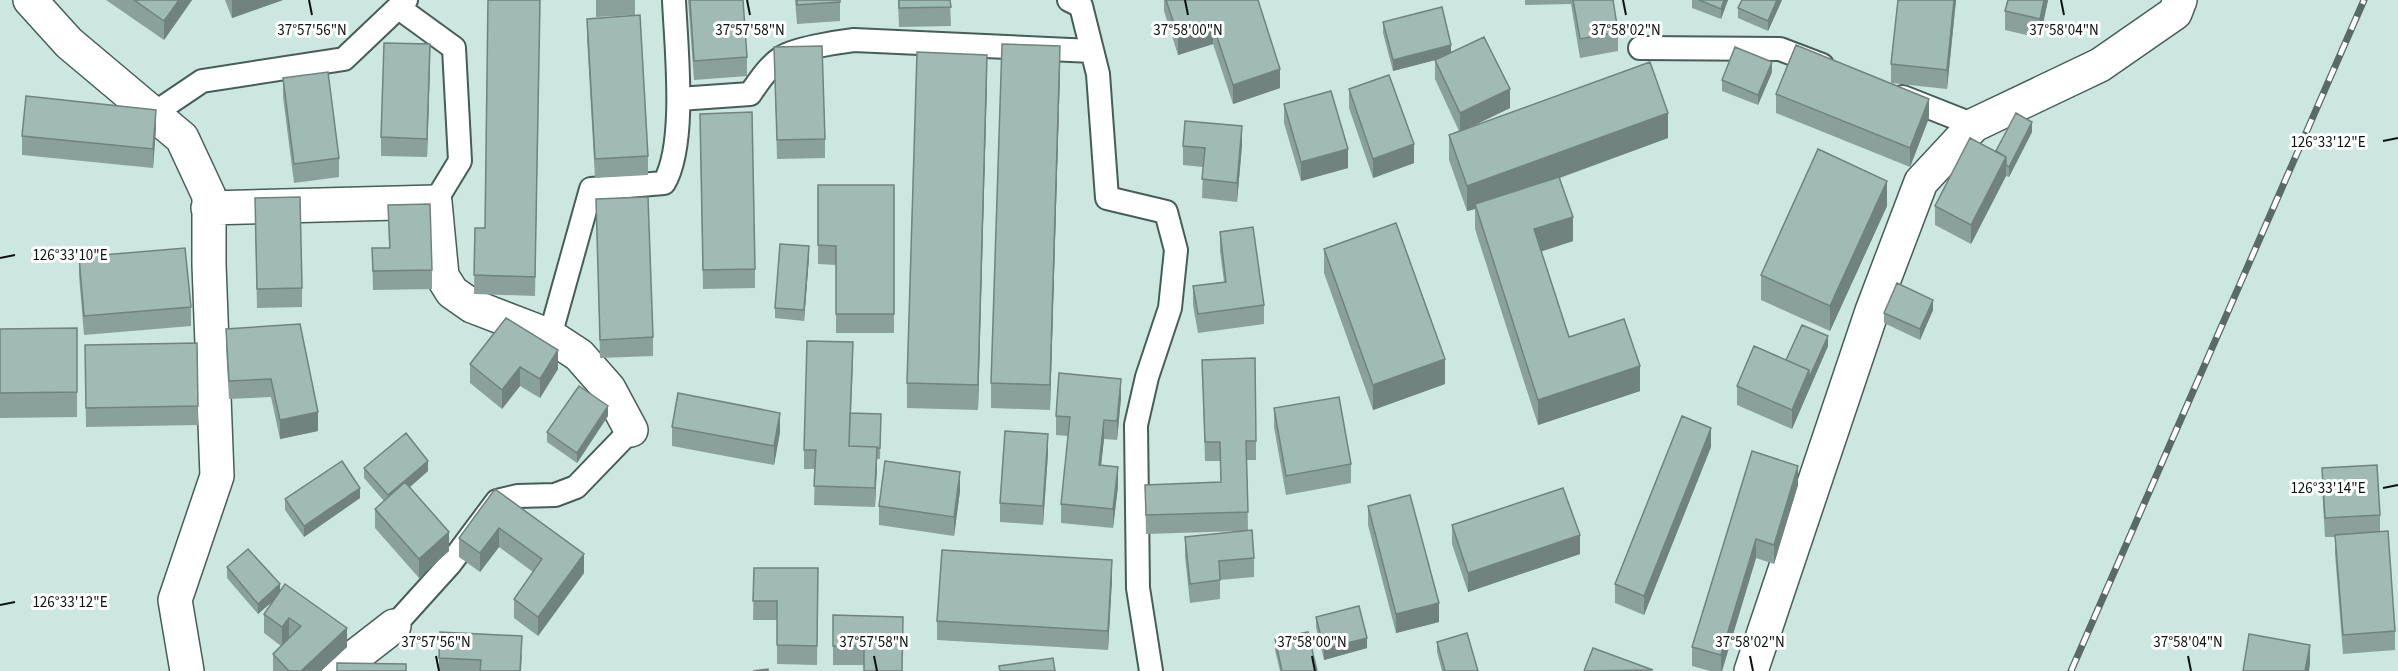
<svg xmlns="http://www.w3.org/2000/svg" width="2398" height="671" font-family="'Source Sans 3',sans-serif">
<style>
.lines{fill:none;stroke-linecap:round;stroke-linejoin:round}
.service-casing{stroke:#465e58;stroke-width:26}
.minor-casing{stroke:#465e58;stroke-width:36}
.service{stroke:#fff;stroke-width:22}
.minor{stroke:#fff;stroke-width:33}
.rail-casing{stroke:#5a6b67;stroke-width:7}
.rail{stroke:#fff;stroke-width:4.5;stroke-dasharray:14;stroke-linecap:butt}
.wall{fill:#8aa19b}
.shaded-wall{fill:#70837e}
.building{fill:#a0bbb4;stroke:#70837e;stroke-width:1.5}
.ticks{fill:none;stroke:#091210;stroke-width:2}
.ticks-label{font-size:15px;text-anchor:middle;fill:#091210;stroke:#fff;stroke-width:6;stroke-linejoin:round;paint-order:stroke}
</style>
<rect width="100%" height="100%" fill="#cbe7e0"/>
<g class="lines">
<g class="service-casing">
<path id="service" d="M1069,0L1081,6L1098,74L1107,198L1166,212L1176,250L1170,308L1147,377L1136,425L1138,588L1151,671
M399,8L454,48L460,161L435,202
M1640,48L1780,49L1822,65
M1903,97L1974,125
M679,99L750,94C759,81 768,67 781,58C792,49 838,42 854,40L1092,51
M153,114L202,81L344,59L406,0
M550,336L591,189L664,183C687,144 676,47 674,0
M394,626L450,564L497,501L518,496L555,495L576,487L631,430"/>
</g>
<g class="minor-casing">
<path id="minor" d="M30,0L69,43L182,138L209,196V265L217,476L175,600L187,671
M208,208L435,202L442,276L452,292L472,306L550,336L579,355L609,389L631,430
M336,671L394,626
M1751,671L1872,311L1921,182L1974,125L2100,65L2175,13L2180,0"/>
</g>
<use href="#service" class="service"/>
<use href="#minor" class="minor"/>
<g class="rail-casing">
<path id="rail" d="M2071,671L2364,0"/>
</g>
<use href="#rail" class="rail"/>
</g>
<path class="wall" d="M106,0H192L164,40Z
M225,0H283L232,18Z
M540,0L535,296L474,294L475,228H485Z
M596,0H635V15L596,17Z
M688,0H743L747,57V76L694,80Z
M795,0H840V21L797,24Z
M898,0H950L951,26L899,27Z
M1164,0H1258L1280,88L1233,104L1213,44L1178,55L1164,11Z
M1525,0H1613L1618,32V51L1580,58L1571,4L1525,5Z
M1692,0H1728L1721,19L1692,8Z
M1782,0L1768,31L1738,18V8Z
M1898,0H1956L1947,89L1891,83V64Z
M2008,0H2048L2040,38L2005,30V11Z
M587,19L648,156V175L595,178L587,38Z
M1383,22L1451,53L1510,108L1469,128L1668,138L1560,178L1573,241L1541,251L1569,337L1640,391L1538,425L1475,229V209L1467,211L1449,160V135L1459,131L1435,79V60L1393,71L1383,33Z
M774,47L825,139V158L777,159Z
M430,63L427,157L381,156V137Z
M1060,71L1050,410L991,408V383Z
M1772,72L1758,105L1722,91V80Z
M283,78L339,158V177L294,183L283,97Z
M987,79L978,410L907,408V383Z
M1349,89L1414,163L1373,178L1349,108Z
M1776,94L1929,118L1910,167L1776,113Z
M1284,104L1348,168L1301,181L1284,123Z
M156,128L153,168L22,155V136Z
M2032,132L2009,177L2006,176L1971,244L1935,225V206L1996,151Z
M700,133L755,269V288L703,289Z
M1242,145L1237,202L1202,198L1203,167L1183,165V146Z
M818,185H894V333H836V265L818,264Z
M596,199L653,337V356L600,358Z
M388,205L432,270V289L373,290L372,248H389Z
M1887,206L1830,331L1761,300V275Z
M255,217L302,288V307L257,308Z
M1220,232L1264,305V324L1198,333L1193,305V286L1224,282L1220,251Z
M1324,249L1445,384L1373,410L1324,273Z
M79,257L191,307V326L84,335L79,276Z
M809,257L804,321L775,318V308Z
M1933,310L1920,340L1884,323V313Z
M77,328V417L0,418V329Z
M226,329L318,431L280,439L271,397L229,399L226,348Z
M197,343L198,425L86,427L85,345Z
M1828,346L1792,429L1737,405V386L1786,360Z
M1202,360L1256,441V460H1247L1248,530L1254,558V577L1220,580V599L1190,603L1185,556V537L1240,531L1146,534L1145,485L1221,482L1220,461H1205Z
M853,361L851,413L881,414L880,459H877L875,507L814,505L815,469H804V450Z
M470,364L558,369L540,398L520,386L502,409L470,383Z
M1121,398L1117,440L1104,439L1101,465L1118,486L1113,528L1061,523V504L1068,436L1056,435V416Z
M1274,408L1351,464V483L1286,495L1274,427Z
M608,416L577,463L547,442V432Z
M672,427L780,432L774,465L672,446Z
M1711,447L1644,615L1615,603V584Z
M1752,451L1798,485L1774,564L1756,558L1722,671H1710L1692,666V647Z
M1048,453L1043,525L1000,522V503Z
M364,468L428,471L410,487L449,551L419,578L375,528V509L384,501L364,478Z
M2322,468L2380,515V532L2395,631V650L2343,654L2335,554V537H2325L2322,487Z
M495,489L584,573L538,636L514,618V599L533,572L499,547L480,572L459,557V538Z
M960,491L954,536L879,525V506Z
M360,498L304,537L285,510V499Z
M1368,506L1439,622L1396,633L1368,525Z
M1452,525L1580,554L1468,592L1452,544Z
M227,567L280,591L347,647L321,671H273V654L281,646L264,633V614L272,601L258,614L227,578Z
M754,568H818L817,665L777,664V620H753Z
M1112,579L1108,650L937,640V621Z
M833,615L903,617L864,665H833Z
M1316,617L1367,648L1324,660L1316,627Z
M1275,639L1317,671H1280L1275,650Z
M1437,642L1478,671H1442L1437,652Z
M522,655L521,671H439V658Z"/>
<path class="shaded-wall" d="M179,0H192L164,40V21Z
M232,0H283L232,18Z
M1724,0H1728L1721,19V9Z
M1777,0H1782L1768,31V21Z
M1954,0H1956L1947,89V70Z
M2044,0H2048L2040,38V19Z
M1213,25V44L1178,55V36Z
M430,44V63L427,157V139Z
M1451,45V56L1393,71V60Z
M1060,46V71L1050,410V385Z
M987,55V79L978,410V385Z
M1772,62V72L1758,105V95Z
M1280,69V88L1233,104V85Z
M1510,89V108L1460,132V113Z
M1929,99V118L1910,167V148Z
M156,110V128L153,168V149Z
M1668,113V138L1476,208L1475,204V209L1467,211V186Z
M2032,122V132L2009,177V167Z
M1242,126V145L1237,202V183Z
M1414,144V163L1373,178V159Z
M1348,149V168L1301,181V162Z
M2006,157V176L1971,244V225Z
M1887,181V206L1830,331V306Z
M1573,217V241L1534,254V229Z
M809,246V257L804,321V310Z
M1933,300V310L1920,340V329Z
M1828,336V346L1792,429V410L1809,370Z
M558,350V369L540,398V379Z
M1445,359V384L1373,410V385Z
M1640,366V391L1538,425V400Z
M520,367V386L502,409V390Z
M1121,379V398L1117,440V421Z
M608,406V416L577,463V453Z
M318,412V431L280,439V420Z
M780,413V432L774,465V446Z
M1104,420V439L1099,484V465Z
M1711,428V447L1644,615V596Z
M1048,434V453L1043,525V506Z
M877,447V466L875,507V488Z
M428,461V471L388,506V495Z
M1798,466V485L1774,564V545Z
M1118,467V486L1113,528V509Z
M960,472V491L954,536V517Z
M360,488V498L304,537V526Z
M499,528V547L480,572V553Z
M449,532V551L419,578V559Z
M1580,535V554L1468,592V573Z
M1756,539V558L1722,671H1721V655Z
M584,554V573L538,636V617Z
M1112,560V579L1108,650V631Z
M280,584V595L258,614V604Z
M1439,603V622L1396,633V614Z
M289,618V637L282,646V627Z
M347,628V647L321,671H301Z
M1367,638V648L1324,660V649Z
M2310,645V664L2309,671H2305Z"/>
<path class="building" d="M134,0H179L164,21Z
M488,0H540L535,277L474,275L475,228H485Z
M690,0H743L747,57L694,61Z
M797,0H840V2L797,5Z
M899,0H950L951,7L899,8Z
M1166,0H1258L1280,69L1233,85L1213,25L1178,36Z
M1573,0H1613L1618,32L1580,39Z
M1699,0H1724L1721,9Z
M1742,0H1777L1768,21L1738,8Z
M1898,0H1954L1947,70L1891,64Z
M2008,0H2044L2040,19L2005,11Z
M1442,7L1451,45L1393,60L1383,22Z
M640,15L648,156L595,159L587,19Z
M1484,37L1510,89L1460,113L1435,60Z
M384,43L430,44L427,139L381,137Z
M1002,44L1060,46L1050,385L991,383Z
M1796,45L1929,99L1910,148L1776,94Z
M822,46L825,139L777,140L774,47Z
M1735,47L1772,62L1758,95L1722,80Z
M917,52L987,55L978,385L907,383Z
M1650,62L1668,113L1467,186L1449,135Z
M328,72L339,158L294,164L283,78Z
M1389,75L1414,144L1373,159L1349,89Z
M1331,91L1348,149L1301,162L1284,104Z
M26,96L156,110L153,149L22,136Z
M752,112L755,269L703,270L700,114Z
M2016,113L2032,122L2009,167L2006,165V157L1996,151Z
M1185,121L1242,126L1237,183L1202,179L1205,148L1183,146Z
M1970,138L2006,157L1971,225L1935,206Z
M1818,149L1887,181L1830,306L1761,275Z
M1559,177L1573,217L1534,229L1569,337L1624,319L1640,366L1538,400L1475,204Z
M818,185H894V314H836V246L818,245Z
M300,197L302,288L257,289L255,198Z
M648,197L653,337L600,340L596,199Z
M430,204L432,270L373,271L372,248H390L388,205Z
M1396,223L1445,359L1373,385L1324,249Z
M1253,227L1264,305L1198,314L1193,286L1226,282L1220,232Z
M780,244L809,246L804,310L775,308Z
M185,248L191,307L84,316L79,257Z
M1897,283L1933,300L1920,329L1884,313Z
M506,318L558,350L540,379L520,367L502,390L470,364Z
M300,324L318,412L280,420L271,379L229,381L226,329Z
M1802,325L1828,336L1809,378V370L1786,360Z
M77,328V392L0,393V329Z
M807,341L853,342L849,446L877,447L875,488L814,486L816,450H804Z
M197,343L198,406L86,408L85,345Z
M1754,346L1809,370L1792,410L1737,386Z
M1255,358L1256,441H1246L1248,512L1146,515L1145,485L1221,482L1220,442H1205L1202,360Z
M1059,373L1121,379L1117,421L1104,420L1099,465L1118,467L1113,509L1061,504L1070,417L1056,416Z
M579,386L608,406L577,453L547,432Z
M678,393L780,413L774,446L672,427Z
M1339,397L1351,464L1286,476L1274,408Z
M850,413L881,414L880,448H877V447L849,446Z
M1682,416L1711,428L1644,596L1615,584Z
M1005,431L1048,434L1043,506L1000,503Z
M406,433L428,461L388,495L364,468Z
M1752,451L1798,466L1774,545L1756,539L1721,655L1692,647Z
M342,461L360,488L304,526L285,499Z
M885,461L960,472L954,517L879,506Z
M2377,465L2380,515L2325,518L2322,468Z
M405,482L449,532L419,559L375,509Z
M1563,488L1580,535L1468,573L1452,525Z
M495,489L584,554L538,617L514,599L542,559L499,528L480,553L459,538Z
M1410,495L1439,603L1396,614L1368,506Z
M1252,530L1254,558L1219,561L1220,580L1190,584L1185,537Z
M2388,531L2395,631L2343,635L2335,535Z
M248,549L280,584L258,604L227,567Z
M942,550L1112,560L1108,631L937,621Z
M754,568H818L817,646L777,645V601H753Z
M285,584L347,628L301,671H289L273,654L301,626L289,618L282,627L264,614Z
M1359,606L1367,638L1324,649L1316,617Z
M833,615L903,617L902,671H864V646H833Z
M440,632L522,636L520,671H480L481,660L439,658Z
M1308,632L1317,671H1282L1275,639Z
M1467,633L1478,671H1445L1437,642Z
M2249,634L2310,645L2305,671H2243Z
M1593,648L1653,670L1584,671Z
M1053,658L1055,671H1000L999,666Z
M337,663L406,664V671H337Z
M768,669V671H753Z"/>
<path class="ticks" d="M309,0L312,15M747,0L750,15M1185,0L1188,15M1623,0L1626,15M2061,0L2064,15M2383,141L2398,138M0,258L15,255M2383,488L2398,485M0,605L15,602M436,656L439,671M874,656L877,671M1312,656L1315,671M1750,656L1753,671M2188,656L2191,671"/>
<g class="ticks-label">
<text x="312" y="35">37°57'56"N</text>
<text x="750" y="35">37°57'58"N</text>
<text x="1188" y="35">37°58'00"N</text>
<text x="1626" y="35">37°58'02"N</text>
<text x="2064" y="35">37°58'04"N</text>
<text x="2328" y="147">126°33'12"E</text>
<text x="70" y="260">126°33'10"E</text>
<text x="2328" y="493">126°33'14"E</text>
<text x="70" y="607">126°33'12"E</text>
<text x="436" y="647">37°57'56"N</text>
<text x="874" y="647">37°57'58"N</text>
<text x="1312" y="647">37°58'00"N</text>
<text x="1750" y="647">37°58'02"N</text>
<text x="2188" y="647">37°58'04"N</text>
</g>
</svg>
